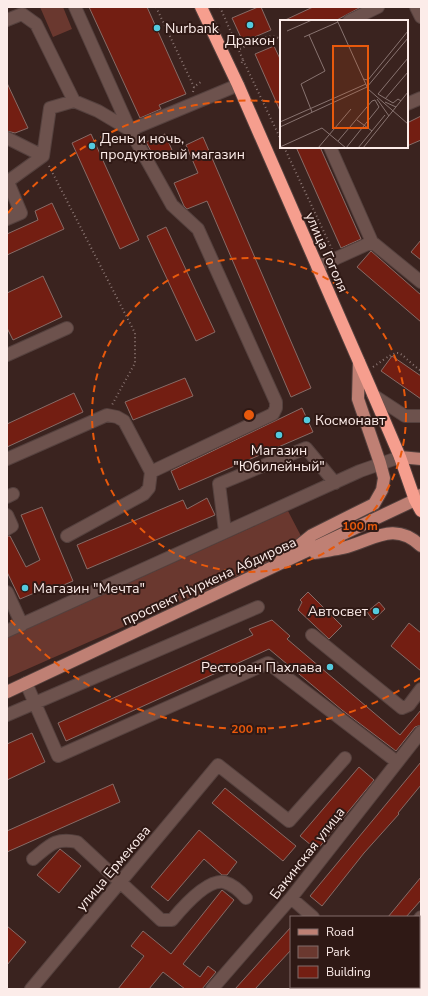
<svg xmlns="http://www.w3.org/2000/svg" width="428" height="996" font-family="'Nunito Sans',sans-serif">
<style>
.green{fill:#6a382f}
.building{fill:#731e12;stroke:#876b66}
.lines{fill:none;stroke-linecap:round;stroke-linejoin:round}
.minor-casing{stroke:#55413e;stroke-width:14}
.major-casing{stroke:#55413e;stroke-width:14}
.highway-casing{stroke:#55413e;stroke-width:14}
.path{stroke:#8a7572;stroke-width:2;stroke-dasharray:1 3;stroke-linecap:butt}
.minor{stroke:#6d524d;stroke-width:12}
.major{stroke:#bf8074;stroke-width:12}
.highway{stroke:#f69e8e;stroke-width:12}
.ring{fill:none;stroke:#e8590c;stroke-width:2;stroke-dasharray:7 5}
.poi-dot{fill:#54cade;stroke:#2f1915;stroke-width:1.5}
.labels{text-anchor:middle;stroke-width:4;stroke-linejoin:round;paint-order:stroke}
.poi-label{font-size:14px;fill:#fcece9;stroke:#2f1915;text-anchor:start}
.street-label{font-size:14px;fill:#fcece9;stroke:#2f1915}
.inset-road{fill:none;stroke:#887370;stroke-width:1}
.view{fill:#e8590c;fill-opacity:0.15;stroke:#e8590c;stroke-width:2}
.inset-edge{fill:none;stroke:#fcece9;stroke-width:2}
.centre{fill:#e8590c;stroke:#2f1915;stroke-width:2}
.ring-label{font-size:12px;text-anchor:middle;font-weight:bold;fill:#e8590c;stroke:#2f1915;stroke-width:4;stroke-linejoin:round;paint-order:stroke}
</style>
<rect width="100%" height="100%" fill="#3a231f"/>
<path class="green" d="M40,7H63L72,29L53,37Z
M288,511L301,536L271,562L7,678V638Z"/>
<path class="building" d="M89,7H147L186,94L159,105L161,109L140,118Z
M258,7H261L271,30L243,42L232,18Z
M313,7H361L335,21H283Z
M274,46L281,61V113L255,54Z
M7,83L28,128L15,133L7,131Z
M421,116V140L407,146V123Z
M91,134L139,240L120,249L72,143Z
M165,134L172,150L154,157L146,142Z
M203,137L311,388L291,397L207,201L187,209L184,206L174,183L198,173L186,145Z
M296,147H320L361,239L341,248Z
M52,203L64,229L7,255V234L38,220L35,211Z
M166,227L215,332L196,341L147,236Z
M421,240V260L411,252Z
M371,251L421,295V322L357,267Z
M43,276L62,317L13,340L7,328V293Z
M392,356L421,376V399L381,371Z
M185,378L193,396L133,420L125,402Z
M74,393L83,412L7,447V424Z
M302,408L313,432L179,490L171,471Z
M207,498L215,515L87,569L77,545L183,500L187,509Z
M42,507L73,581L52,590L51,586L20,599L7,572V536H10L26,567L40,560L21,515Z
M308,592L342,626L329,639L298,610L302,602L300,600Z
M379,602L385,609L373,620L367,612Z
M272,620L290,636L287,639L400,735L421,710V725L415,727L396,751L342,710L269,649L66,741L58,723L253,635L249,629Z
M409,623L421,633V671L391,646Z
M32,733L45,762L7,780V744Z
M421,762V785L398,813L399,814L364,853L322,906L310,896Z
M359,767L374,780L317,850L300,836Z
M113,784L120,802L7,852V831Z
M225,788L296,846L283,861L212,803Z
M199,830L237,862L227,875H222L204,859L168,901L151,887Z
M60,849L81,866L59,893L37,875Z
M421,877V900L406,917H388Z
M222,890L234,900L183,964L200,977L208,966L216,972L202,989H185L163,972L149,989H118L144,956L131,946L143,931L171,954Z
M7,926L26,942L7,965Z
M291,927V950L278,964L255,989H235Z"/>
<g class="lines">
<g class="minor-casing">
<path id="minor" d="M75,7L130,130L172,205L198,229L276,402V408L273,414L151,472
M416,7L421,17
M7,20L22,14L36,24L74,101
M349,21L378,7
M407,104L421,98
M7,138L43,156
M330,147L372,242
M7,182L43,156L50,108L74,101L98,111L130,130L238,85
M7,219L21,213L8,182
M317,267L372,242L421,282
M7,355L67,328
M373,395L405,416H421
M7,459L107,415L117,417L124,421L151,472L149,488L144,494L67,536
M7,497L13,494
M7,515L12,526L7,529
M225,531L219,484L306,448L335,483
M7,592L22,625
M7,631L360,471L400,457
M312,635L402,708L409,705L421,689
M26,683L58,756L268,663L397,762
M7,715L258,607
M33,859C49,846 55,837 77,842L161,920H172C182,908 207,879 224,882C234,885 240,891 246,898
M291,898L313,917
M419,920L421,917
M399,987L402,989
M31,989L218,765L289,821L345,758
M212,989L291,898L421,732
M363,989L365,987"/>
</g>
<g class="major-casing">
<path id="major" d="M400,457L421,459
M315,553C324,551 334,550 343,548C372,541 394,520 421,546
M281,560L312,535L374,504L382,490L384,478L380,463L358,399L359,362
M7,692L415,500L421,495"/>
</g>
<g class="highway-casing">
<path id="highway" d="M201,7L238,85L370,387L400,457L415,500L421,511"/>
</g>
<path class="path" d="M156,7L194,87
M220,7L243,60L241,64
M240,49C250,44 271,30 281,40
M243,60L281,140
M193,92L194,87L202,81
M284,147L332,249
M49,166L135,333V363L112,405
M373,367C405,345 394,351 421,371"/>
<use href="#minor" class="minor"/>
<use href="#major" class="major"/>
<use href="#highway" class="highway"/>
</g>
<g class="ring">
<circle cx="249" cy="415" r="157"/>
<path d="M420 678A314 314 0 0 1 8 617M8 213A314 314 0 0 1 279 102"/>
</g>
<g class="poi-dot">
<circle cx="250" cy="25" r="4"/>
<circle cx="157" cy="28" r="4"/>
<circle cx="92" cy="146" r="4"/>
<circle cx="307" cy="420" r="4"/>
<circle cx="279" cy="435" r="4"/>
<circle cx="25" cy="588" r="4"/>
<circle cx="376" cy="611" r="4"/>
<circle cx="330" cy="667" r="4"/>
</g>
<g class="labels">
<g class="poi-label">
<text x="165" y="33">Nurbank</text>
<text x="250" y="45" text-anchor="middle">Дракон</text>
<text x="100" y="143">День и ночь,<tspan x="100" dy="16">продуктовый магазин</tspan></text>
<text x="315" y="425">Космонавт</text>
<text x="279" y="455" text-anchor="middle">Магазин<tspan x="279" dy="16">"Юбилейный"</tspan></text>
<text x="33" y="593">Магазин "Мечта"</text>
<text x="368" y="616" text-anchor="end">Автосвет</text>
<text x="322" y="672" text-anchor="end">Ресторан Пахлава</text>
</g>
<g class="street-label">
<text transform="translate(327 252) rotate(66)" y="5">улица Гоголя</text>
<text transform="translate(209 581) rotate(-25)" y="5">проспект Нуркена Абдирова</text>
<text transform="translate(307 853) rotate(-52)" y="5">Бакинская улица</text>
<text transform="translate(113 868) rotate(-50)" y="5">улица Ермекова</text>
</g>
</g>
<g transform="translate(280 20)">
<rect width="128" height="128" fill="#3a231f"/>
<path class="inset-road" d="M57,0L88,69L128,104M7,11L32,0M29,15L45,51L21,64L32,92M24,17L58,2M83,59L88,60L128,11M97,79L109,96M105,79L128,52M121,81L118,79L113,83L98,74L128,38M105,82L116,87M77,100L92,111M0,102L86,64M0,107L87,67L128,18M58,121L92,81L95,80L99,87L66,128M0,127L42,108L66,128M38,128L71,89M78,128L105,95M83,128L128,72"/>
<path class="view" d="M53,26H88V108H53Z"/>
<rect width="128" height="128" class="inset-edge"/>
</g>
<circle cx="249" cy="415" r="6" class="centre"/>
<g class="ring-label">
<text x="360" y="530">100 m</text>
<text x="249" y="733">200 m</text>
</g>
<rect width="428" height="996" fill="none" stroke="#fcece9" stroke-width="16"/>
<rect x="290" y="916" width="130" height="72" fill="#2f1915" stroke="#816d6a"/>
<rect x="298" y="929" width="20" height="6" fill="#bf8074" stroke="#816d6a"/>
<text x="326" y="936" font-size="12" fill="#fcece9">Road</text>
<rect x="298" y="946" width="20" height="12" fill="#6a382f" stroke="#816d6a"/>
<text x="326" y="956" font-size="12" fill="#fcece9">Park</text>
<rect x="298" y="966" width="20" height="12" fill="#731e12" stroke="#816d6a"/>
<text x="326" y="976" font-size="12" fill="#fcece9">Building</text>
</svg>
